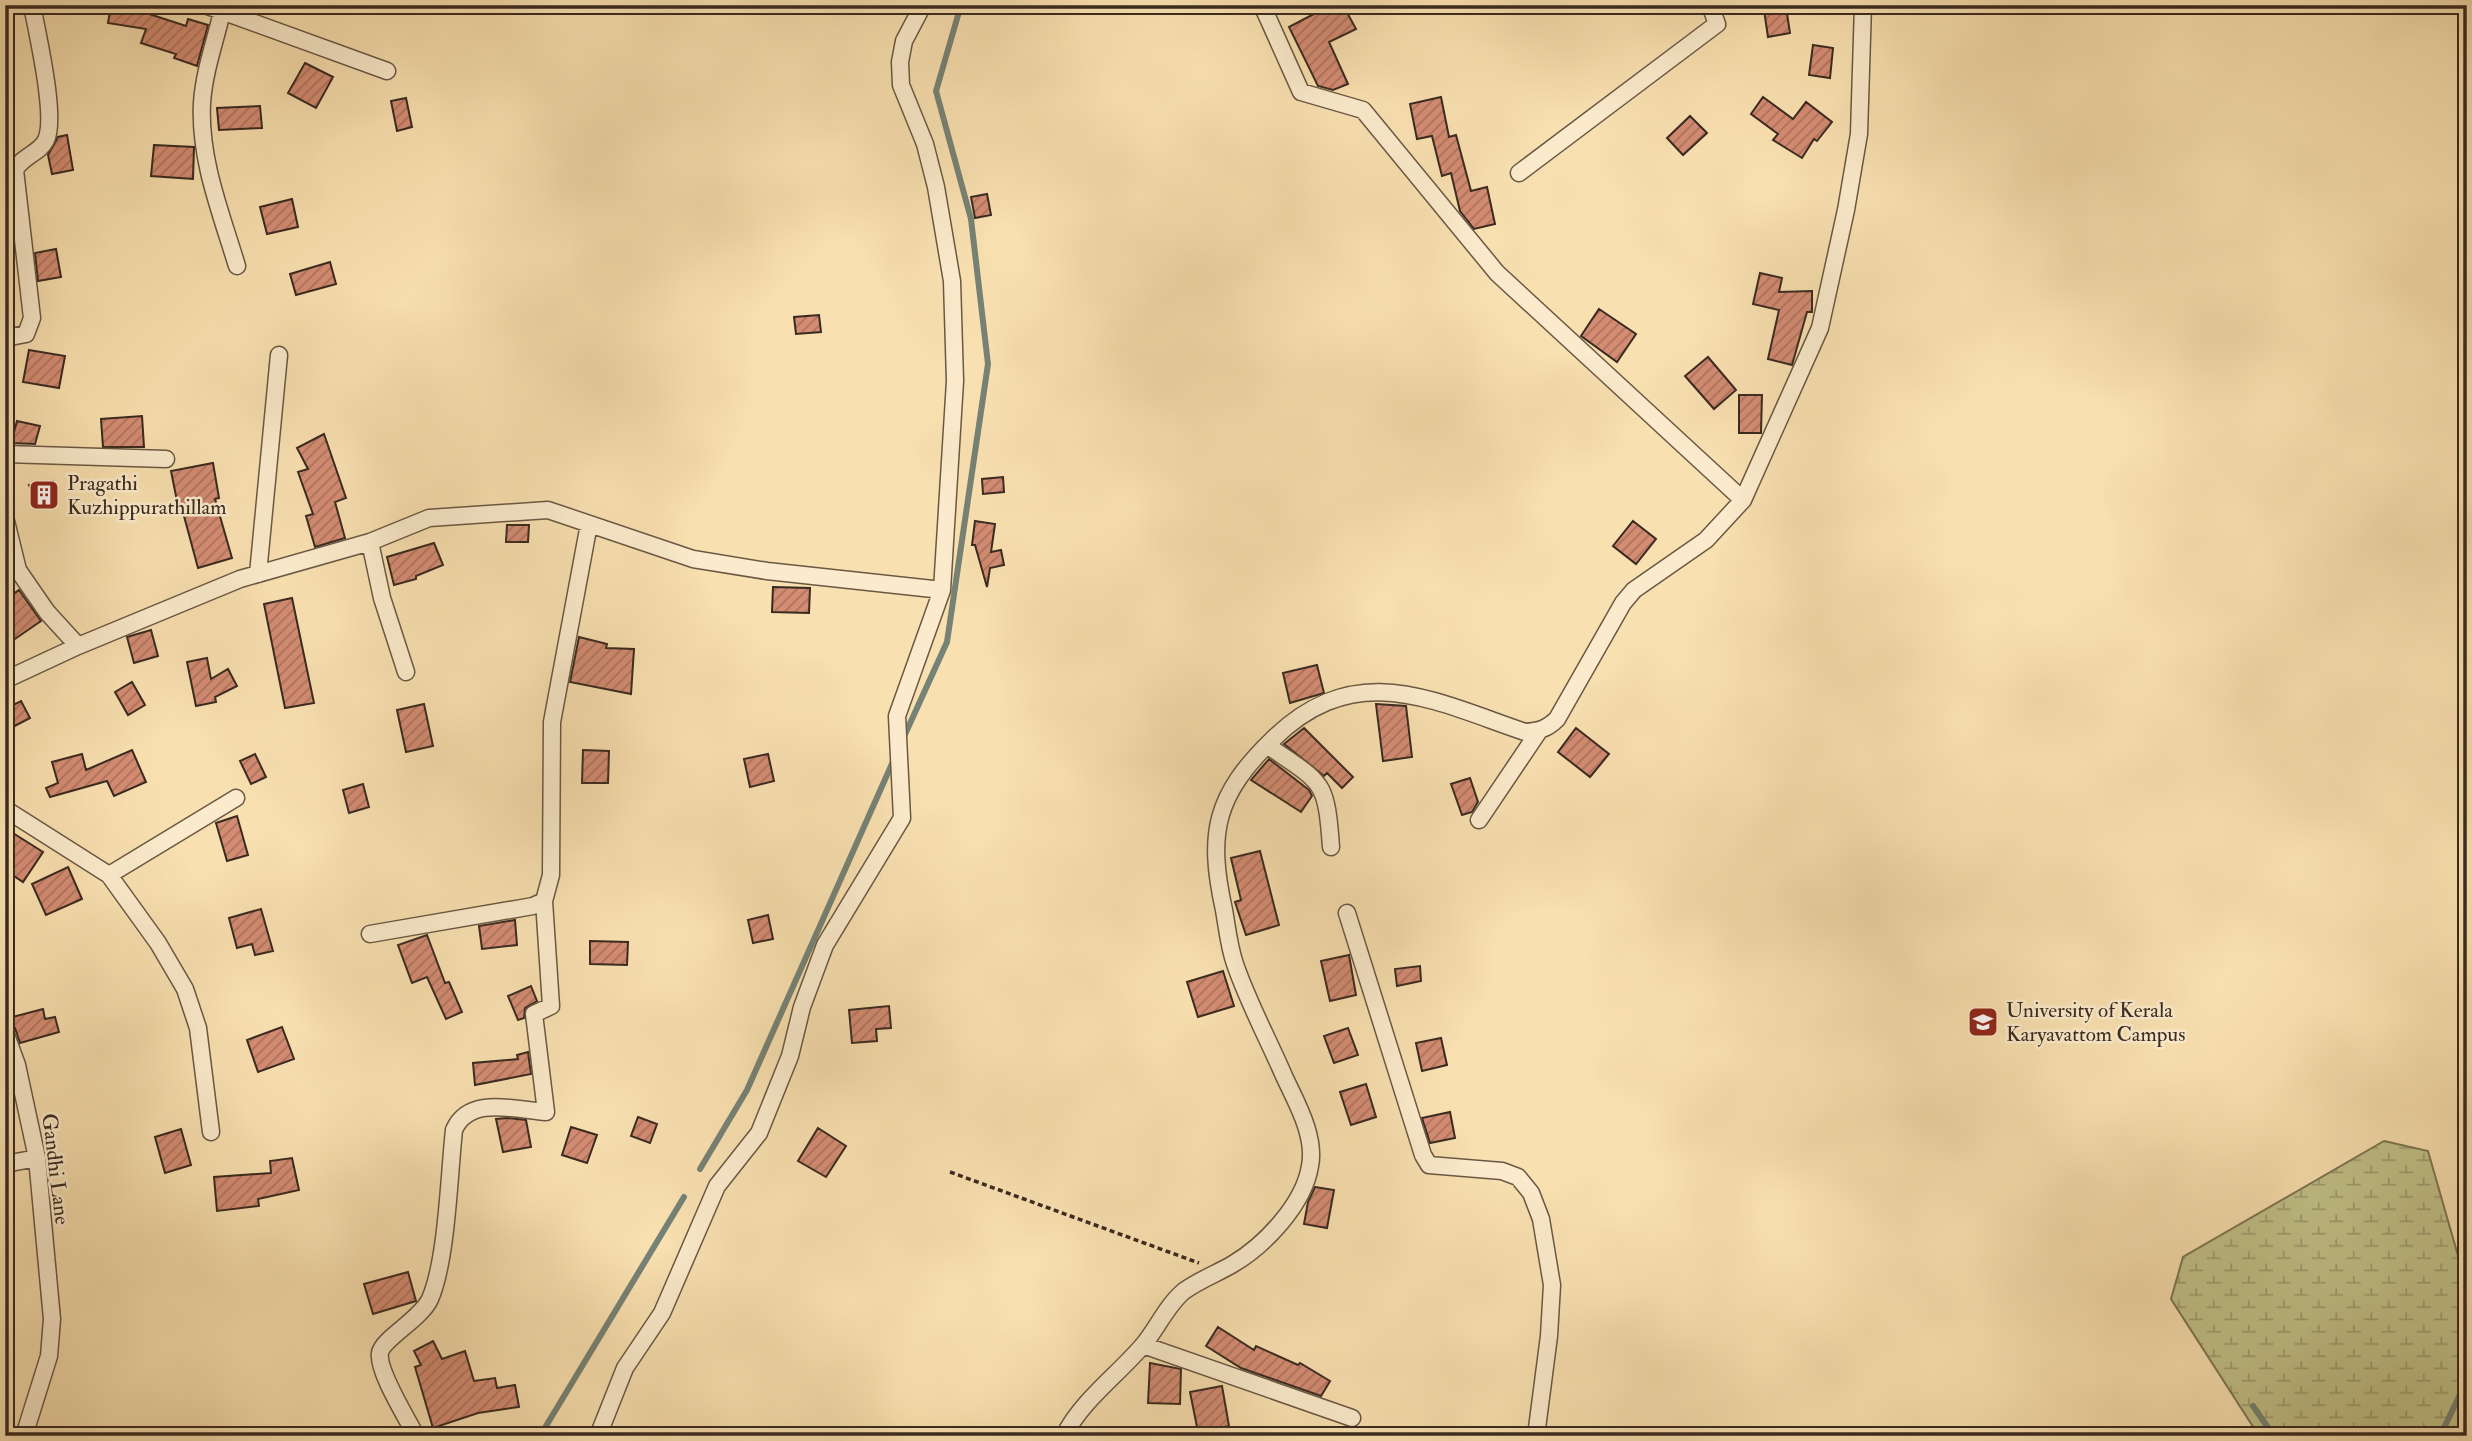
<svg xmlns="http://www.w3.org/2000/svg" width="2472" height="1441" font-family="'IM FELL Double Pica',serif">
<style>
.wetland{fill:url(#wetland-marsh);stroke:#7d7654;stroke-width:2}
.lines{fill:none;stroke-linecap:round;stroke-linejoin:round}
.stream{stroke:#768275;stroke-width:6}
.building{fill:url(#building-hatch);stroke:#392a20;stroke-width:2}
.minor-casing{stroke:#695844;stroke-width:19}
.path{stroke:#392a20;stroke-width:3.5;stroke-dasharray:5 3.5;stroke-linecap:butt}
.minor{stroke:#fbebcc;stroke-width:16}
.labels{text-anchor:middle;stroke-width:5;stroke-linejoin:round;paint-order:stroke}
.poi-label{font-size:21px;fill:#392a20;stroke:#fbebcc;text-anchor:start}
.street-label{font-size:21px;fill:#392a20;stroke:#fbebcc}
</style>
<defs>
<pattern id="wetland-marsh" width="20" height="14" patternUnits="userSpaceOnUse" patternTransform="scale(1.75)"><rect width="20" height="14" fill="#c1c189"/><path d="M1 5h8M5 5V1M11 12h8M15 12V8" fill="none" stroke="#9e9d70"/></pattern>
<pattern id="building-hatch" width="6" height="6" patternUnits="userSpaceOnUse" patternTransform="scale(1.75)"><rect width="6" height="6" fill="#d48c73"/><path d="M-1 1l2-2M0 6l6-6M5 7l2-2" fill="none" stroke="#ad735e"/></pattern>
</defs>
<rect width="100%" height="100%" fill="#f9e0b0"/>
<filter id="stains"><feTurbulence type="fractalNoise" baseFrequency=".00286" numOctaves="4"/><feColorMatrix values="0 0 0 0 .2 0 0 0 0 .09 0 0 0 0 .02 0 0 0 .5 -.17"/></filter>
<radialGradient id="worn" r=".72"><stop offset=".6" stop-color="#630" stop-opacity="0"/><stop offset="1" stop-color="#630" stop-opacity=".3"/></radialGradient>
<path class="wetland" d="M2384,1141L2428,1151L2467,1287V1436H2259L2171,1299L2183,1257Z"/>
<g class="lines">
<path class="stream" d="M902,741L947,642L988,364L971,219L936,91L961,5
M700,1169L747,1090L895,757
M2253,1406L2274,1436
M540,1436L684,1197
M2445,1436L2443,1430L2467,1380"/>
</g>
<path class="building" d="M111,5H144L143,12L186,26L188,19L208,25L197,66L174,58L176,54L141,43L146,29L108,23Z
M1331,5H1343L1356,29L1329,42L1348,84L1333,90L1318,86L1289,27Z
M1786,7L1790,33L1768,37L1764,10Z
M1813,45L1833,48L1830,78L1809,75Z
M305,63L333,77L316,108L288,93Z
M1441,97L1449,137L1456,135L1471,191L1487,187L1495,224L1474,229L1460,211L1451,173L1442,176L1432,136L1417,139L1410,104Z
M1763,97L1793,119L1806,102L1832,122L1817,141L1814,139L1802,158L1773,140L1778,134L1751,114Z
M406,98L412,127L397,131L391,101Z
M260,106L262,128L219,130L217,108Z
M1690,116L1707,133L1683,155L1667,138Z
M67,135L73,170L52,174L48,155L58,137Z
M154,145L194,147L193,179L151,176Z
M987,194L991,215L975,218L971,197Z
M292,199L298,227L267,234L260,207Z
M56,249L61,277L38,281L35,253Z
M330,262L336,284L296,295L290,274Z
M1760,273L1782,278L1779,292L1812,291V312H1807L1792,365L1768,359L1779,310L1753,304Z
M1599,309L1636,334L1617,362L1581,336Z
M819,315L821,332L796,334L794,317Z
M29,350L65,356L59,388L23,382Z
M1708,357L1736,390L1714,409L1685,376Z
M1739,395H1762L1761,433H1739Z
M142,416L144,447H103L101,419Z
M17,421L40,426L35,444L11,443Z
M324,434L346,498L335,502L345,538L315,547L306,516L313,514L298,472L308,469L297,448Z
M213,463L219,498L215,499L232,558L198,568L181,505L178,506L171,471Z
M1003,477L1004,492L983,494L982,479Z
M53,481L55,504L38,507L29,485Z
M975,521L995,524L991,552L1001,550L1004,565L990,568L987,587L975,545H972Z
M1633,521L1656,539L1636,564L1613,546Z
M507,525H529L528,542H506Z
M434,543L443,565L416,576V579L394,585L387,557Z
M773,587L810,588L809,613L772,612Z
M19,590L41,621L12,641L5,632V600Z
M292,598L314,703L285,708L264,604Z
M151,630L158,656L134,663L127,637Z
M579,637L607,644L606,648L634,649L631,694L570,682Z
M207,658L211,679L228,669L237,686L215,697L216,702L196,706L187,662Z
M1317,665L1324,693L1290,703L1283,673Z
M132,682L145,705L128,715L115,692Z
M21,701L30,718L5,731V709Z
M424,704L433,746L406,752L397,710Z
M1376,704L1406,706L1412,757L1383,761Z
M1304,728L1353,777L1342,788L1327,773L1324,776L1284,744Z
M1576,728L1609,754L1590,777L1558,752Z
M132,750L146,782L114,796L107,781L50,797L46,788L58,783L52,762L82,754L86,770Z
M583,750L609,751L608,783H582Z
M255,754L266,777L251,784L240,761Z
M768,754L774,781L750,787L744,759Z
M1269,759L1309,790L1312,796L1301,812L1251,780Z
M1470,778L1478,802L1472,812L1462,815L1451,784Z
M363,784L369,807L349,813L343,790Z
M237,816L248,855L227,861L216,823Z
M5,828L43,852L23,882L5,870Z
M1260,851L1279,925L1246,935L1235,902L1241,900L1231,858Z
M68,867L82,899L46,915L32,884Z
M261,909L273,951L255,955L252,944L237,948L229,918Z
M768,915L773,939L753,943L748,920Z
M515,920L517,945L482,949L479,926Z
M427,935L445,983L449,982L462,1012L446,1019L427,977L412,983L398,945Z
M590,941L628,942L627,965L590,964Z
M1349,955L1356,995L1330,1001L1321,961Z
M1420,966L1421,981L1397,986L1395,969Z
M1223,971L1234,1006L1198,1017L1187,982Z
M531,986L537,1001L525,1008L524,1018L518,1020L508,996Z
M889,1006L891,1028L876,1029L877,1041L852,1043L849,1010Z
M43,1009L45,1019L55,1017L59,1032L20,1043L15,1028L5,1019Z
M282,1027L294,1059L258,1072L247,1040Z
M1348,1028L1358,1055L1334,1063L1324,1036Z
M1441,1038L1447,1065L1422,1071L1416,1043Z
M528,1052L531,1074L475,1085L473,1063L518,1059L517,1055Z
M1366,1084L1376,1117L1351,1125L1340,1092Z
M1450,1112L1455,1138L1430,1143L1422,1118Z
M638,1117L657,1124L650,1143L631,1136Z
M507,1118L526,1120L531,1147L503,1152L496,1119Z
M571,1127L597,1135L587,1163L562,1155Z
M818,1128L846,1146L826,1177L798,1161Z
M181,1129L191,1165L165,1173L155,1137Z
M292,1158L299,1190L258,1199L259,1206L217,1211L214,1177L271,1173L270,1161Z
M1315,1187L1334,1190L1327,1228L1304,1224L1308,1202Z
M408,1272L416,1301L373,1314L364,1284Z
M1218,1327L1254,1350L1256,1346L1298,1365L1300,1363L1330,1381L1321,1396L1241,1368L1206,1346Z
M433,1341L442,1359L465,1351L474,1381L495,1378L497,1388L515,1385L519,1407L478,1413L433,1428L415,1367L421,1365L414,1351Z
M1150,1363L1181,1369L1180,1404L1148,1403Z
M1222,1386L1229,1426L1198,1432L1190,1392Z"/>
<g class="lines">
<g class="minor-casing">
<path id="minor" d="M205,5L387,71
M1262,5L1301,92L1363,110L1497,273L1743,500
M222,12C215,42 204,72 202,103C199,159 221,213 237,266
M1519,173L1717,24L1710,5
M5,338L26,334L32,318L15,170C22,156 40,153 46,140C57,117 37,33 32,5
M5,454L166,459
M5,517L18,570L47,612L78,646L5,680
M370,542L382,598L406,672
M258,574L279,355
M78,646L240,579L370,542L429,518L548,510L693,559L767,571L942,590
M1267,745C1322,784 1326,777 1331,847
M5,809L109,875L158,943L185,989L198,1028L211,1132
M1479,820L1539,731
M109,875L236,798
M1347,913L1423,1155L1429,1165L1502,1171L1518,1177L1531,1193L1541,1219L1552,1285L1549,1336L1536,1436
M370,934L533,906L544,901L551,875L552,722L589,524
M5,1032L17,1065L37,1158L52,1319L49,1356L24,1436
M5,1164L37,1158
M1143,1345L1352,1418
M416,1436C407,1418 377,1371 380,1353C382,1339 421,1319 430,1299C447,1260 449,1175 454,1130C469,1095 516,1110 546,1112L534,1014L551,1006L544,901
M598,1436L625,1368L662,1313L717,1186L759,1133L790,1056L802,1007L825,945L902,818L897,716L942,590L955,381L952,281L936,187L925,144L901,85L900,62L904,41L923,5
M1064,1436C1082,1400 1118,1375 1144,1344C1157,1328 1168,1304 1184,1291C1199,1280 1218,1273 1233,1264C1265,1245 1304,1204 1310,1166C1316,1136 1296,1102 1284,1076C1268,1039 1248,1002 1235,964C1229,947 1227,927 1224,910C1207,833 1215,795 1273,739C1356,658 1431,700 1525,732C1539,731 1547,729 1557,719L1623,603L1634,590L1706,540L1743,500L1820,328L1846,210L1859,134L1863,5"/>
</g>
<path class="path" d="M950,1172L1199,1263"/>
<use href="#minor" class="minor"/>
</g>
<defs>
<g id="building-square" transform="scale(1.575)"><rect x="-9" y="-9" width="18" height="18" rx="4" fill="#8f2418" stroke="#fbebcc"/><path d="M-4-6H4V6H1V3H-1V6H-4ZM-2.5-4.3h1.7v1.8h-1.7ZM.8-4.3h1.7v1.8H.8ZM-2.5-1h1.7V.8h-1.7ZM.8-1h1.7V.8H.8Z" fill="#fff"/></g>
<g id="university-square" transform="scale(1.575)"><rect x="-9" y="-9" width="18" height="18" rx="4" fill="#8f2418" stroke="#fbebcc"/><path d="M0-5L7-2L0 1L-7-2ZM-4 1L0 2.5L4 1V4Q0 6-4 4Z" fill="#fff"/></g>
</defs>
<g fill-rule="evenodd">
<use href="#building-square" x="44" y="495"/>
<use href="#university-square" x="1983" y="1022"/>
</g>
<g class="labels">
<g class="poi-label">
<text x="67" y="490">Pragathi<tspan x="67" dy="24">Kuzhippurathillam</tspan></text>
<text x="2006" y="1017">University of Kerala<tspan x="2006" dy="24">Karyavattom Campus</tspan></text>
</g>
<g class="street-label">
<text transform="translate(56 1169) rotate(83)" y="7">Gandhi Lane</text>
</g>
</g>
<rect width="2472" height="1441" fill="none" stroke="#f9e0b0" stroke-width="28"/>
<rect x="7" y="7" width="2458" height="1427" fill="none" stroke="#392a20" stroke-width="3.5"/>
<rect x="14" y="14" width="2444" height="1413" fill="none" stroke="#392a20" stroke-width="2"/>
<rect width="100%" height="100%" filter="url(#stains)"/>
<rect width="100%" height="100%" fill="url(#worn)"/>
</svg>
